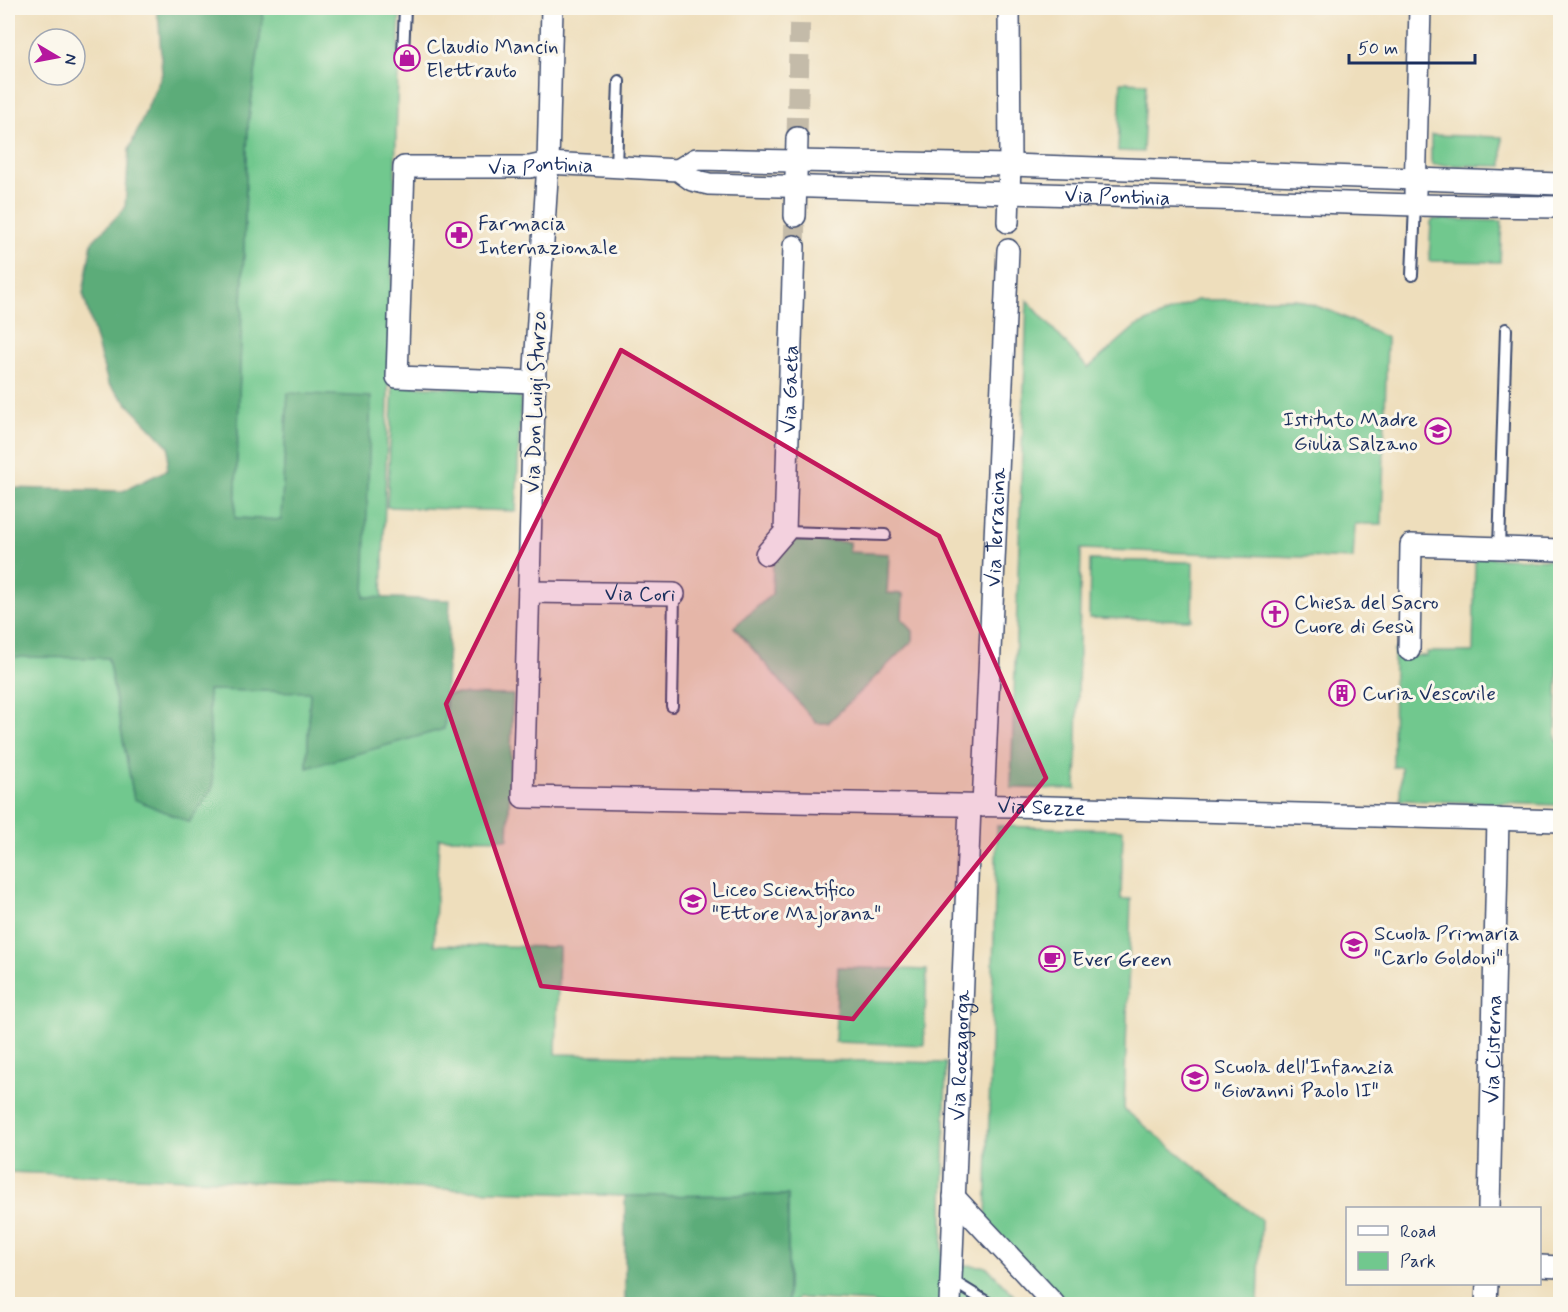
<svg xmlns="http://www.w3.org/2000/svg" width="1568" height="1312" font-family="Mynerve,sans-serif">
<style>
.green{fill:#71c88e;stroke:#467c76;stroke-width:1.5}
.forest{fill:#5cac79;stroke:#3c6e6c;stroke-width:1.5}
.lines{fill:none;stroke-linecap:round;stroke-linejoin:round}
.street-tunnel{stroke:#c4bba9;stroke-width:21;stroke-dasharray:21 10;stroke-linecap:butt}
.lane-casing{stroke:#3b496c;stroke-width:14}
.street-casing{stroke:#3b496c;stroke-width:24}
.lane{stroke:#fff;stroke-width:10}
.street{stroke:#fff;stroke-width:21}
.marked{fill:#c2185b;fill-opacity:0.2;stroke:#c2185b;stroke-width:4.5;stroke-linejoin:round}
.labels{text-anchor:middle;stroke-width:6;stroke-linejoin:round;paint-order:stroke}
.poi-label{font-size:21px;fill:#1b2f5e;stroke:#fbf7ec;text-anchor:start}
.street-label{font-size:21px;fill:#1b2f5e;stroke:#fbf7ec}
</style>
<rect width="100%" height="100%" fill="#fbf7ec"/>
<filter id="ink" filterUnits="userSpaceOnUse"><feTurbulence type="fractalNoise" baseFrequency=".0167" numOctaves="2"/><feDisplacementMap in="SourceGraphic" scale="12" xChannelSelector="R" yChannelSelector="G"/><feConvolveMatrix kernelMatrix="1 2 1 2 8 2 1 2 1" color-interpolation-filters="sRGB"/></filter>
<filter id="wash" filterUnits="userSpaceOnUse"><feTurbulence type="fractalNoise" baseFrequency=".008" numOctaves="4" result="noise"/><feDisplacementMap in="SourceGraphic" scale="24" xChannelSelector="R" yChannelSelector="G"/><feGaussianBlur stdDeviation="1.35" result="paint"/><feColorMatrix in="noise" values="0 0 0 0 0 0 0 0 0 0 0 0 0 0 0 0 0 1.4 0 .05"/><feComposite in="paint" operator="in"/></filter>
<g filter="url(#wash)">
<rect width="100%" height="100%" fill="#eedebc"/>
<path class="green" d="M264,8H400L382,598L364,597L288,393L281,520L235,518L248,125Z
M1121,82L1146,83L1143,152L1118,151Z
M1431,135L1502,137V166L1433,165L1431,162Z
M1433,219L1502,221L1500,262L1429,261L1431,222Z
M1296,299L1333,312L1387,338L1382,524H1355L1353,559L1081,549L1076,789L1011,788L1027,300L1088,368L1135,327L1197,300Z
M393,385L514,391L521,399L516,511L387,507Z
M790,539L849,542V552L889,554L887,593L903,594L902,619L913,631V640L828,723H816L734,627L772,594L773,560Z
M1478,557L1560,560V603L1556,738L1560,743V803L1558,805L1400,800L1401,767H1393L1394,650H1400L1401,656H1427V652H1473L1475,560Z
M1090,560L1193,562L1192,620L1089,618Z
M8,657H108L134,799L213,788L208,690L310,691L307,767L444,729L447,694L513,695L508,839L439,838L434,945L559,947L556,1054L946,1063L942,1264L982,1266L988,1268L1019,1301L1016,1304H875L872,1302L798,1298L793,1304H788V1195L625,1196L8,1172Z
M997,826L1123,830L1121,899H1131L1124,1109L1261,1220L1258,1304H1066L986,1220Z
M838,967L927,970L924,1045L835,1042Z"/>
<path class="forest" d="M156,8H264L248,125L235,518L281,520L288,393L371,397L364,597L450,600L444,729L307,768L310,692L208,690L213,788L189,822L134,799L108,658L8,657V488L123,491L167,470L169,447L108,383L83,293L92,242L125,208L129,150L162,74L159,22Z
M788,1195V1304H625V1196Z"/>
</g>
<g filter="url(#ink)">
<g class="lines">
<path class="street-tunnel" d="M797,138L800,8
M794,246L795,216"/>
<g class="lane-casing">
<path id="lane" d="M403,55L405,8
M616,167L619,81
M1412,275L1415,205
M785,532L885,535
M1499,548L1506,329
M672,706L674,594
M951,1280L990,1304"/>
</g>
<g class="street-casing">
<g id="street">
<path id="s1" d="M552,8L548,163L535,367L523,797L1011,806L1560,821"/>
<path d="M678,170L696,159L1010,165L1560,184"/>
<path d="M1415,193L1420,8"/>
<path d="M795,216L797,138"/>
<path d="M1008,222L1010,165L1009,8"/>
<path id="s2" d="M534,382L397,377L404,167H530L548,163L678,170L692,180L709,184L1415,205L1560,207"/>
<path id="s3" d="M766,554L785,532L794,246"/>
<path id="s4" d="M529,592L674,594"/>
<path d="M1409,650L1411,545L1560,550"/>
<path id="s5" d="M983,806L1008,250"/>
<path d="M954,1197L1054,1304"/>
<path id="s6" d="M1489,1208L1498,819"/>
<path d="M1540,1266L1560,1267"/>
<path id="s7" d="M950,1304L970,806"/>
<path d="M1486,1304L1487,1284"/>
</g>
</g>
<use href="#lane" class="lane"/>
<use href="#street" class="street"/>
</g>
</g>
<path class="marked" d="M621,350L939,536L1046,778L853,1019L541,986L446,704Z"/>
<defs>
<g id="shop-ring" transform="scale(1.35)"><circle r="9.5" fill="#fbf7ec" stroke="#b5179e" stroke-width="1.5"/><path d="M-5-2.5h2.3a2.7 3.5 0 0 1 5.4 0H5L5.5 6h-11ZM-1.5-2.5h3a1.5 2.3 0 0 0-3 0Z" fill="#b5179e"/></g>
<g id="pharmacy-ring" transform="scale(1.35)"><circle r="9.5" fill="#fbf7ec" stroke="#b5179e" stroke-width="1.5"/><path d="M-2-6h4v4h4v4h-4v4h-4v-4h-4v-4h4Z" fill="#b5179e"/></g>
<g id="school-ring" transform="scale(1.35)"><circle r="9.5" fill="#fbf7ec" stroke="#b5179e" stroke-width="1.5"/><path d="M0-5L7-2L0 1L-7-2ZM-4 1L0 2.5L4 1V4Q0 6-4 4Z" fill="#b5179e"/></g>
<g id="church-ring" transform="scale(1.35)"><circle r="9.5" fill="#fbf7ec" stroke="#b5179e" stroke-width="1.5"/><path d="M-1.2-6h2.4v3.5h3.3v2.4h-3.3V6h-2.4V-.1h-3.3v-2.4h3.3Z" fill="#b5179e"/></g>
<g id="building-ring" transform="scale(1.35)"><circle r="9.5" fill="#fbf7ec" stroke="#b5179e" stroke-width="1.5"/><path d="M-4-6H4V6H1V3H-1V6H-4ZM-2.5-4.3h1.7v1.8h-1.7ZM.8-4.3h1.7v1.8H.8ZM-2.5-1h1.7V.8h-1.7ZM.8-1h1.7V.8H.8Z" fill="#b5179e"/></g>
<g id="cafe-ring" transform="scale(1.35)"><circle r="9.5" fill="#fbf7ec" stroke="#b5179e" stroke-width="1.5"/><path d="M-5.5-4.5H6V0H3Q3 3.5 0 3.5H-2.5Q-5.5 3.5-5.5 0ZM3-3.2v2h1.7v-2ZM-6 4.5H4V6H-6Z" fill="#b5179e"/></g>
</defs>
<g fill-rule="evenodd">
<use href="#shop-ring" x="407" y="58"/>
<use href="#pharmacy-ring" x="459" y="235"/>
<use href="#school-ring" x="1438" y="431"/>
<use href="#church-ring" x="1275" y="614"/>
<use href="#building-ring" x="1342" y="693"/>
<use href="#school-ring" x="693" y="901"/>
<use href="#school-ring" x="1354" y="945"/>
<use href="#cafe-ring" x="1052" y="959"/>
<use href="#school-ring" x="1195" y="1078"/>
</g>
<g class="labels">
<g class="poi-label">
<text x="426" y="53">Claudio Mancin<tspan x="426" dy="24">Elettrauto</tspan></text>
<text x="478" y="230">Farmacia<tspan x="478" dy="24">Internazionale</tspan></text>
<text x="1418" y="426" text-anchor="end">Istituto Madre<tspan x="1418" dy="24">Giulia Salzano</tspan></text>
<text x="1294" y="609">Chiesa del Sacro<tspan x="1294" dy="24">Cuore di Gesù</tspan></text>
<text x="1362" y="700">Curia Vescovile</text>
<text x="712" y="896">Liceo Scientifico<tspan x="712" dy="24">"Ettore Majorana"</tspan></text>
<text x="1374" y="940">Scuola Primaria<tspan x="1374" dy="24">"Carlo Goldoni"</tspan></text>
<text x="1072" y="966">Ever Green</text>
<text x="1214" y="1073">Scuola dell'Infanzia<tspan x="1214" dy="24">"Giovanni Paolo II"</tspan></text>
</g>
<g class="street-label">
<text dy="7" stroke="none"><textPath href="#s2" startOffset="484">Via Pontinia</textPath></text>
<text dy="7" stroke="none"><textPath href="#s2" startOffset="1065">Via Pontinia</textPath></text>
<text dy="7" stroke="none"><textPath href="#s3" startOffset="172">Via Gaeta</textPath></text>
<text transform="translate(535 402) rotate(-88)" y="7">Via Don Luigi Sturzo</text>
<text dy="7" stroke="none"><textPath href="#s5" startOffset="279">Via Terracina</textPath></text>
<text dy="7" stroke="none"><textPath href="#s4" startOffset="111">Via Cori</textPath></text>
<text dy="7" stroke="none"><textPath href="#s1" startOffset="1308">Via Sezze</textPath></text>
<text dy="7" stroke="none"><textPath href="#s6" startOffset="159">Via Cisterna</textPath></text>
<text dy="7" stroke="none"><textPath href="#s7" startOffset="249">Via Roccagorga</textPath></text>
</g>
</g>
<rect width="1568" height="1312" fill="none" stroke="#fbf7ec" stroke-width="30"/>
<rect x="1346" y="1207" width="195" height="78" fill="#fbf7ec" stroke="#a1a7b3" stroke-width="1.5"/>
<rect x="1358" y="1226" width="30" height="9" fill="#ffffff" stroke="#a1a7b3" stroke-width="1.5"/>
<text x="1400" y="1237" font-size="18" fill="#1b2f5e">Road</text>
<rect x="1358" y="1252" width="30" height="18" fill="#71c88e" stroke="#a1a7b3" stroke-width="1.5"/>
<text x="1400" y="1267" font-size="18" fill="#1b2f5e">Park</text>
<g transform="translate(57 57) rotate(100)"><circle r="28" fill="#fbf7ec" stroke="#a1a7b3" stroke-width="1.5"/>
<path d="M0-4.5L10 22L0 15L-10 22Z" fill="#b5179e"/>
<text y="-9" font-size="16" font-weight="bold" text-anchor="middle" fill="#1b2f5e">N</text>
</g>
<path d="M1349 54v9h126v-9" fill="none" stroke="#1b2f5e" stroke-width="3"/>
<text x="1358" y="54" font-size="18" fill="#1b2f5e" stroke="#fbf7ec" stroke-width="4.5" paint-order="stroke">50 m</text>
</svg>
